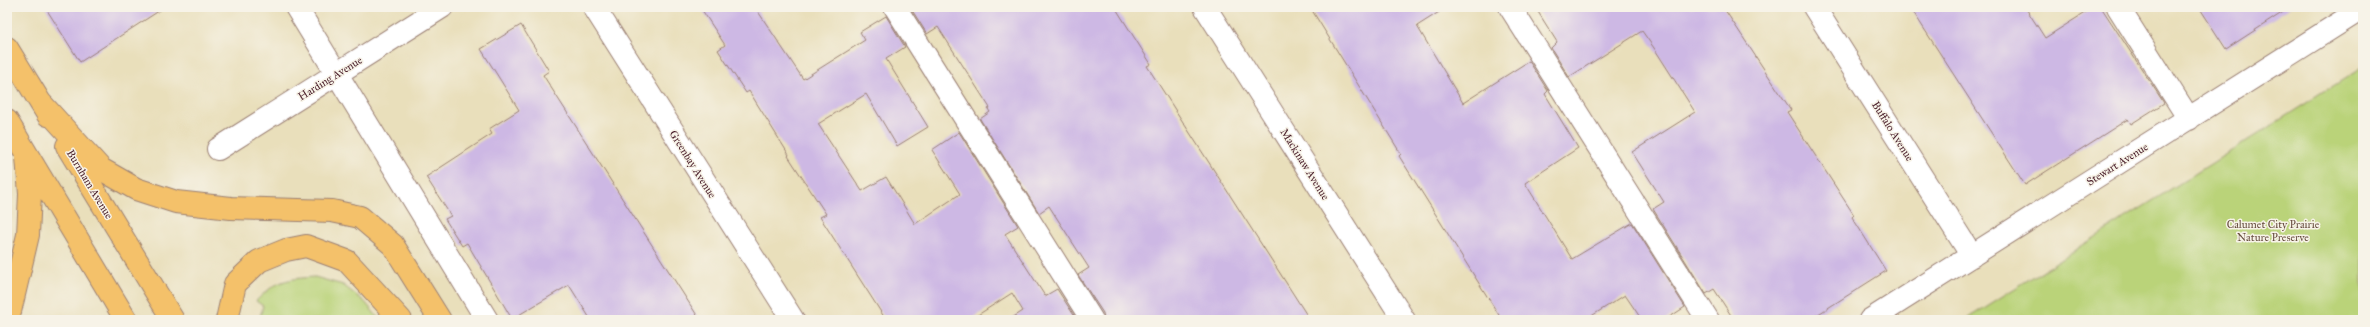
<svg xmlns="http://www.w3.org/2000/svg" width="2370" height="327" font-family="'IM FELL Great Primer',serif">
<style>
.green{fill:#bad379;stroke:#827952}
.building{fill:#cdb8e4}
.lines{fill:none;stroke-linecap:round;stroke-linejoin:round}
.minor-casing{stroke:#9a7f73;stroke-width:24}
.major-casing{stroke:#9a7f73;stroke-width:24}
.minor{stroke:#fff;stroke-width:22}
.major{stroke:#f4c16a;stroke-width:22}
.labels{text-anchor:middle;stroke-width:3;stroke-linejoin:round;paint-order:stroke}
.street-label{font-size:11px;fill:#4a1f2b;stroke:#f7f3e8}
.park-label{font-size:11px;fill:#664c3e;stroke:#f7f3e8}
</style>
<rect width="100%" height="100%" fill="#f7f3e8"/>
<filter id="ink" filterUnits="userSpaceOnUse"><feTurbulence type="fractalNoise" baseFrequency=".025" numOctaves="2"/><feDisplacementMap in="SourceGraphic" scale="8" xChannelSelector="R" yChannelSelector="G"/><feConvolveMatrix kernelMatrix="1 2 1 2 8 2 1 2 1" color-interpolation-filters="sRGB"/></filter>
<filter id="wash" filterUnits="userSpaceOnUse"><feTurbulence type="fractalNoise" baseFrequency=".012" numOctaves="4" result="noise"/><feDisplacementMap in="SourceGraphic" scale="16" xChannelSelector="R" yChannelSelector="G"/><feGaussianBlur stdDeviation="0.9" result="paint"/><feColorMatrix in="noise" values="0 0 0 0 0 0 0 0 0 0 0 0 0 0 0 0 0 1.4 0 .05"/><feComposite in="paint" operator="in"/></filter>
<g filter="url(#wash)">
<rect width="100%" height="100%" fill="#e9dfbb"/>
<path class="green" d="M2363,67V320H1965Z
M315,277L343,285L364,301L380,320H259L263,306L256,301C277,280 286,279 315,277Z"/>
<g id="blocks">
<path class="building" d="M45,7H165L80,62Z
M700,7H755L803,79L865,40L860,32L886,16L905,47L886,59L928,127L897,146L866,94L818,124L862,191L886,177L915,224L960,194L932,150L959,132L1018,226L1005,234L1045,296L1057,289L1077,320H1009L1023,311L1012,293L970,320H886L820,217L826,214L788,156L789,155L749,91L746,93L718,50L725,45Z
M910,7H1115L1151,64L1147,66L1310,320H1104L1103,313L1078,275L1089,268L1049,206L1039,213L980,119L990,112L988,109L990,108L938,27L927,34Z
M1310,7H1447L1417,26L1463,103L1529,61L1548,91L1545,94L1578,148L1525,183L1572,259L1632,223L1685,307L1665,320H1642L1625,295L1585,320H1502L1399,156L1401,154Z
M1535,7H1723L1791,110L1787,112L1854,215L1852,217L1886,271L1809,320H1734L1714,289L1706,294L1653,209L1664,202L1632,152L1695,112L1654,48L1642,31L1569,77L1551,48L1557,42Z
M1910,7H2025L2045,38L2094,7H2101L2164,103L2131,124L2128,119L2025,185Z
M2199,7H2291L2226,49Z
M521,25L549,71L543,75L700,320H591L569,285L512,319L467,243L462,246L445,219L451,216L426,177L492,134L489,129L519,110L481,49Z"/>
</g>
</g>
<g filter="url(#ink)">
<use href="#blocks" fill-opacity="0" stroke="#9a7f73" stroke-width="1"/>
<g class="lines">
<g class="minor-casing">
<path id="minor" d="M296,7L487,320
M594,7L793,320
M895,7L1092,320
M1205,7L1404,320
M1510,7L1708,320
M1814,7L1972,256
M2118,7L2189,119
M218,149L442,7
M1870,320L2363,8"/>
</g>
<g class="major-casing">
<path id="major" d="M7,48L48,115
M40,102L101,169L136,189L176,202L231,208L332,211L360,217L393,245L440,320
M7,121L126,320
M67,146L173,320
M8,320L28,235L30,194L27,157
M227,320L235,284L259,261L286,250L306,246L347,261L401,320"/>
</g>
<use href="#minor" class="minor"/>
<use href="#major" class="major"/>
</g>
</g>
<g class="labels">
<g class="street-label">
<text transform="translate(330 78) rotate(-32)" y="4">Harding Avenue</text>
<text transform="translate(1893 131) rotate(58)" y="4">Buffalo Avenue</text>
<text transform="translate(693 164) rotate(58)" y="4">Greenbay Avenue</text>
<text transform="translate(1305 164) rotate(58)" y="4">Mackinaw Avenue</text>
<text transform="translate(2117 164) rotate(-32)" y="4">Stewart Avenue</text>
<text transform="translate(90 184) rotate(59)" y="4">Burnham Avenue</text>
</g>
<g class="park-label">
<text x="2273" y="228">Calumet City Prairie<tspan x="2273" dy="13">Nature Preserve</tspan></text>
</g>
</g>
<rect width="2370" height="327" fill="none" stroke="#f7f3e8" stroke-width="24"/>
</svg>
